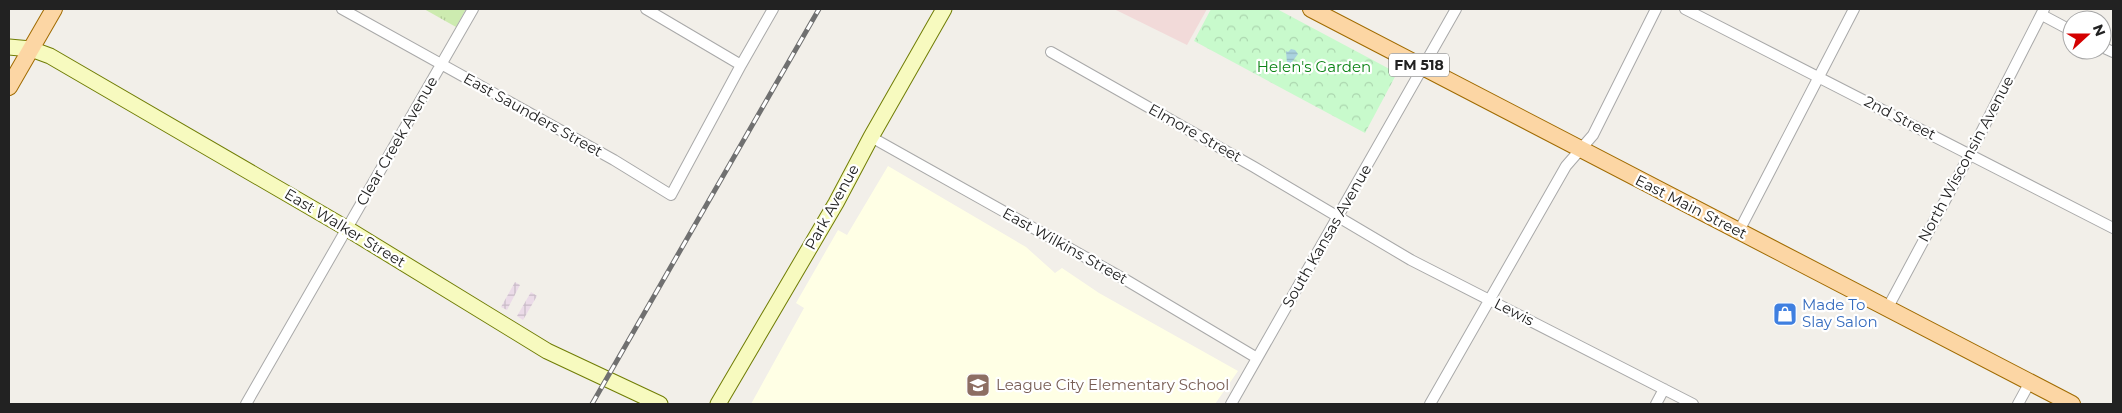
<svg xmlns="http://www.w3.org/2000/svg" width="2122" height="413" font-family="Montserrat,sans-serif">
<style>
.commercial{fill:#f2dad9}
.industrial{fill:url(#industrial-grid)}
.education{fill:#ffffe5}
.grass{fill:url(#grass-tufts)}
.park{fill:url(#park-crowns)}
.water{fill:url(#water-rules)}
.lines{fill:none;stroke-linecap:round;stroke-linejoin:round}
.street-casing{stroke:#a9a9a9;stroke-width:12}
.secondary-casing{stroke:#707d05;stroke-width:17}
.primary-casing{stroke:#a06b00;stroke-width:18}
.street{stroke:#fff;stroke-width:10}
.secondary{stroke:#f7fabf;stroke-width:15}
.primary{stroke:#fcd6a4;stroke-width:16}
.rail-casing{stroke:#707070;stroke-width:5}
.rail{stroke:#fff;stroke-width:3;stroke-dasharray:9;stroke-linecap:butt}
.labels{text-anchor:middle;stroke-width:4.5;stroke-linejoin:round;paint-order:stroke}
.shield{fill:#fff;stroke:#646464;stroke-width:1}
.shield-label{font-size:14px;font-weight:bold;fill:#222}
.park-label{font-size:15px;fill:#0c8416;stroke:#fff}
.street-label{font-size:15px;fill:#222;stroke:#fff}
.shop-label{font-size:15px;fill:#366cbe;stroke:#fff;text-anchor:start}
.education-label{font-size:15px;fill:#785e54;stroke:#fff;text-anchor:start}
</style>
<defs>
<pattern id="industrial-grid" width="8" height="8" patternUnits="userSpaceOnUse" patternTransform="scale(1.25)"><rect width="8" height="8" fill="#ebdbe8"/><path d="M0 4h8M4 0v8" fill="none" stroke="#c9bcc7"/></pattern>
<pattern id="grass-tufts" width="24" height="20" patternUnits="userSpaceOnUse" patternTransform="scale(1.25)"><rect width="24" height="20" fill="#cdebb0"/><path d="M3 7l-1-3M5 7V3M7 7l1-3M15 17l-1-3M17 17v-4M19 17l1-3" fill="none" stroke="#b0c997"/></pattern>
<pattern id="park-crowns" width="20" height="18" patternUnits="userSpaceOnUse" patternTransform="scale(1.25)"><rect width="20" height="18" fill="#c8facc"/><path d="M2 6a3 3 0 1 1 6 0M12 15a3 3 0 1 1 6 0" fill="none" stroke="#acd6af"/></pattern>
<pattern id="water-rules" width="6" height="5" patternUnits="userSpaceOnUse" patternTransform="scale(1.25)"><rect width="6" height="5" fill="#aad3df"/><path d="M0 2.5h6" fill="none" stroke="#92b5bf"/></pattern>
</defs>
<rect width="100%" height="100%" fill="#f2efe9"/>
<path class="commercial" d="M1114,9H1207L1187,45Z"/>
<path class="industrial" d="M515,282L520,285L507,310L501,307Z
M531,292L537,296L523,320L517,316Z"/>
<path class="education" d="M888,166L1026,247L1055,273L1062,268L1099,293L1238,371L1215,404H751L804,308L796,303L838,230L847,235Z"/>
<path class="grass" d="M424,9H466L456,27Z"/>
<path class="park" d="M1211,9H1277L1397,73L1365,133L1194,41Z"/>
<path class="water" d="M1291,49L1295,50L1298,54L1292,62L1291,70L1286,72L1281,68L1287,63L1286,51L1288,52Z"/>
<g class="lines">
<g class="street-casing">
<path id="street" d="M342,9L614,160L671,195L741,65L773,9
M646,9L741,65
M1685,9L2113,228
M2042,15L2072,31
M2102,47L2113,52
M1051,52L1254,167L1411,260L1693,404
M871,137L1126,280L1257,358
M1739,231L1854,9
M1887,309L1970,154L2044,9
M246,404L473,9
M1231,404L1456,9
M1430,404L1566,166L1593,135L1656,9
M1656,404L1664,389
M2018,404L2030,382"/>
</g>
<g class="secondary-casing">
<path id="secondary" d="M9,47L31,49L50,56L346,228L547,351L660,404
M718,404L836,203L871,137L944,9"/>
</g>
<g class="primary-casing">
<path id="primary" d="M1311,9L2072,404
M9,87L54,9"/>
</g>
<use href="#street" class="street"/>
<use href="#secondary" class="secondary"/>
<use href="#primary" class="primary"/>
<g class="rail-casing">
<path id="rail" d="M592,404L819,9"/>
</g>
<use href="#rail" class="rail"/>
</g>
<defs>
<g id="shop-square" transform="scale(1.25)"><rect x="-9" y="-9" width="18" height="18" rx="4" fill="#3f7fe0" stroke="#fff"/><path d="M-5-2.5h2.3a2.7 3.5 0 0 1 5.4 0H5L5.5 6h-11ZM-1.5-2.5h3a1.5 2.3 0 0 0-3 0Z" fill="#fff"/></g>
<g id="school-square" transform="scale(1.25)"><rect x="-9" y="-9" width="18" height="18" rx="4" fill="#8d6e63" stroke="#fff"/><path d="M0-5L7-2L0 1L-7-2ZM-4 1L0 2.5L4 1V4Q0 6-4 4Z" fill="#fff"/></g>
</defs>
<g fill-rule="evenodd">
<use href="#shop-square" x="1785" y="314"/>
<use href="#school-square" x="978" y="385"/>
</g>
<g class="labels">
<rect class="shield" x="1389" y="53.5" width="60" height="23" rx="4"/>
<g class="shield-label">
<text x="1419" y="70">FM 518</text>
</g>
<g class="park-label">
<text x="1314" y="72">Helen's Garden</text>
</g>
<g class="street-label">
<text transform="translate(533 115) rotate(29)" y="5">East Saunders Street</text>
<text transform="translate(1900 118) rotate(27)" y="5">2nd Street</text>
<text transform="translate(1195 133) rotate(29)" y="5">Elmore Street</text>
<text transform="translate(397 141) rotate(-60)" y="5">Clear Creek Avenue</text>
<text transform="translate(1966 159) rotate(-62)" y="5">North Wisconsin Avenue</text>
<text transform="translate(832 207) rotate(-61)" y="5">Park Avenue</text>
<text transform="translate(1691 207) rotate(27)" y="5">East Main Street</text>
<text transform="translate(345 228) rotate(31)" y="5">East Walker Street</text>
<text transform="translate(1327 236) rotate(-60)" y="5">South Kansas Avenue</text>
<text transform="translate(1065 246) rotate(29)" y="5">East Wilkins Street</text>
<text transform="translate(1514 312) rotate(27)" y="5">Lewis</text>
</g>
<g class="shop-label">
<text x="1802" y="310">Made To<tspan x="1802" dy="17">Slay Salon</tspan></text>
</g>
<g class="education-label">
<text x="996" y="390">League City Elementary School</text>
</g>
</g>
<rect width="2122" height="413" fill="none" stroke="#222222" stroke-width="20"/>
<g transform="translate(2087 35) rotate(69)"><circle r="24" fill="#ffffff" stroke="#a7a7a7"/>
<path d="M0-4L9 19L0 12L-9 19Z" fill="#d40000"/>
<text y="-8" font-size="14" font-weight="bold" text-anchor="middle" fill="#222222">N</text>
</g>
</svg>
